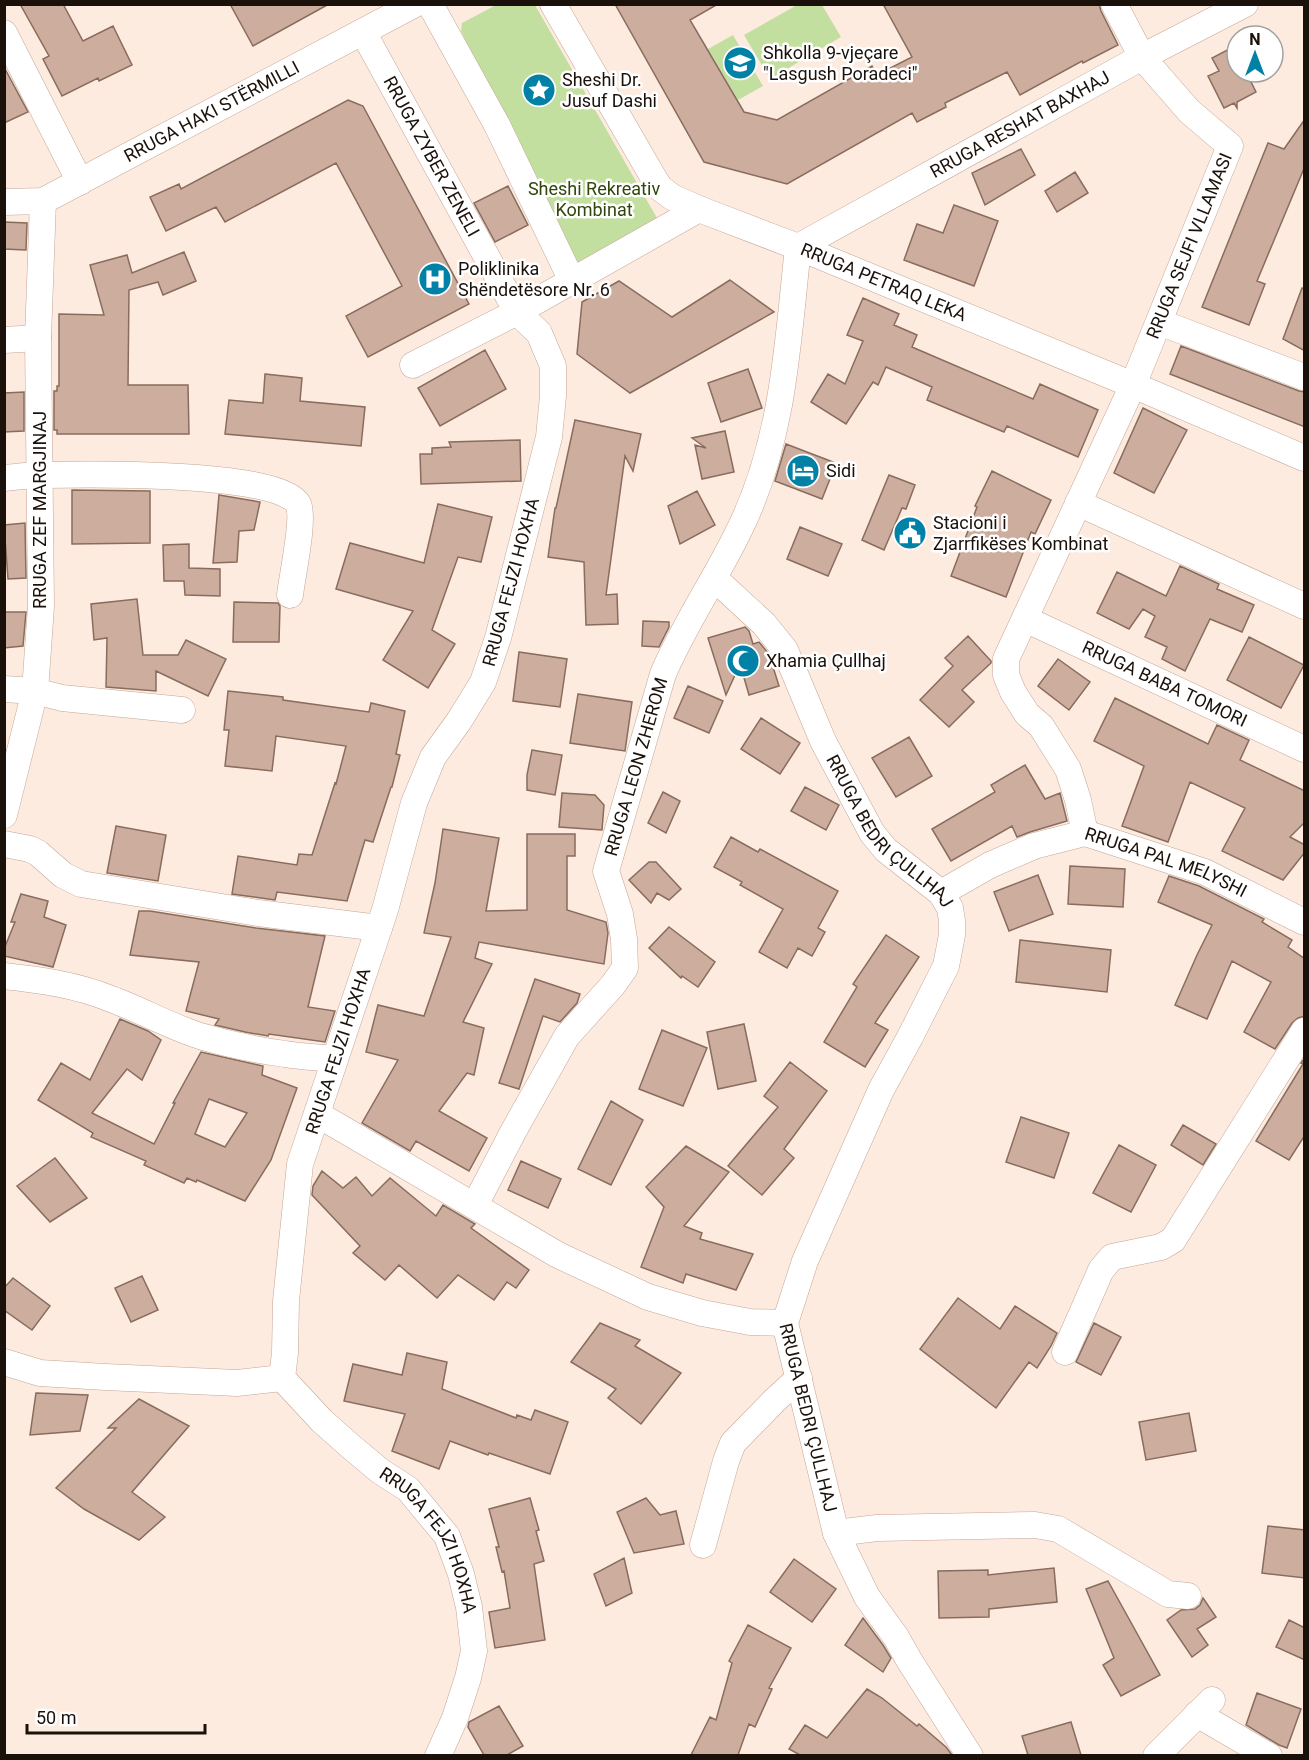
<svg xmlns="http://www.w3.org/2000/svg" width="1309" height="1760" font-family="Roboto,sans-serif">
<style>
.green{fill:#c3dfa0}
.building{fill:#cdad9e;stroke:#886c5d;stroke-width:1.5;fill-rule:evenodd}
.lines{fill:none;stroke-linecap:round;stroke-linejoin:round}
.minor-casing{stroke:#c4a695;stroke-width:27}
.minor{stroke:#fff;stroke-width:26}
.labels{text-anchor:middle;stroke-width:5;stroke-linejoin:round;paint-order:stroke}
.poi-label{font-size:18px;fill:#1b110b;stroke:#fff;text-anchor:start}
.street-label{font-size:18px;fill:#1b110b;stroke:#fff}
.park-label{font-size:18px;fill:#314609;stroke:#fff}
</style>
<rect width="100%" height="100%" fill="#feebe0"/>
<path class="green" d="M496,5H535L657,218L577,266L461,31L462,23Z
M822,5L841,37L770,79L744,35L797,5Z
M733,35L763,86L738,100L708,49Z"/>
<path class="building" d="M20,4H63L83,41L113,26L132,65L99,81L98,78L62,96L43,59L49,56Z
M230,4H329L253,46Z
M615,4H718L690,20L744,112L777,120L872,66L877,75L912,57L883,4H1099L1101,11L1118,45L1083,63L1082,61L1020,95L1007,72L945,103L946,107L917,122L912,113L787,184L704,162Z
M1237,45V72H1246L1256,92L1237,102V108L1234,103L1224,108L1208,76L1219,71L1212,58Z
M4,67L28,112L4,123Z
M348,100L363,106L469,304L368,357L346,316L402,286L336,163L225,222L216,207L166,231L150,197L179,184L181,189Z
M1305,119V166L1257,281L1265,284L1249,325L1202,307L1268,143L1284,149Z
M1021,149L1035,175L985,205L972,173Z
M1075,172L1088,193L1057,212L1045,191Z
M508,186L528,225L495,242L474,203Z
M954,205L998,221L974,286L904,260L917,224L943,233Z
M4,222L27,223L26,250L4,249Z
M184,252L196,281L163,295L158,282L129,290L128,385H188L189,434H57V430H54V391H57V386H59V314L104,315L90,265L127,255L132,273Z
M730,280L774,312L630,393L577,354L582,302L619,281L672,317Z
M1302,288L1305,289V351L1283,339Z
M863,298L899,314L894,325L917,335L912,347L1033,399L1040,384L1098,410L1078,457L1007,426L1004,432L927,400L932,387L886,367L878,385L873,382L846,424L811,402L828,374L845,384L863,341L847,335Z
M1181,346L1299,391L1305,392V427L1170,374Z
M485,350L506,389L440,426L418,388Z
M748,369L762,408L721,422L708,383Z
M265,374L302,378L300,401L365,407L361,446L225,434L229,400L263,403Z
M24,392V431L4,432V393Z
M1143,408L1187,430L1154,493L1114,473Z
M575,420L641,434L633,471L625,456L606,595L617,594L618,624L586,625L584,562L548,557L555,508H556Z
M725,431L734,472L702,479L695,445L706,448L692,438Z
M520,440L521,481L421,484L420,454H432V448L451,447L449,442Z
M786,444L833,462L831,468L832,474L822,499L775,481Z
M992,471L1051,500L1035,534L1031,532L1006,597L951,576L977,507L975,506Z
M889,475L915,485L906,509L902,508L884,550L862,540Z
M72,490L150,491V543L72,544Z
M697,491L715,525L680,544L668,506Z
M219,495L260,502L254,530L239,531L237,562L213,563Z
M438,504L492,517L481,562L458,557L432,630L455,644L428,688L383,660L413,611L336,589L350,543L424,563Z
M25,523L26,578L8,579L4,525Z
M800,527L842,544L828,576L787,559Z
M189,544V568L220,569V596L185,595L184,581H164L163,545Z
M1180,566L1219,584L1217,589L1254,605L1242,632L1210,619L1185,671L1162,659L1167,647L1145,637L1155,616L1143,609L1129,629L1097,613L1117,572L1166,596Z
M137,599L143,655H178L186,640L226,659L208,696L156,671V691L106,687L107,638L94,640L91,604Z
M234,602L278,603L280,606L279,642H233Z
M4,612H26L23,646L4,648Z
M643,621L669,622V627L659,647L642,646Z
M745,627L749,631L753,644L759,642L769,654L779,686L749,695L740,664L726,695L708,638Z
M968,636L991,661V663L962,690L974,702L949,727L920,700L953,666L945,658Z
M1249,637L1304,665L1281,708L1227,680Z
M519,652L567,659L560,707L513,701Z
M1058,659L1090,682L1069,710L1038,686Z
M688,686L723,701L709,733L674,718Z
M228,691L283,697V700L369,712L371,703L405,711L396,754L400,755L392,787H391L373,842L365,840L347,901L277,892L275,900L232,894L238,856L297,865L299,854L312,855L335,783L336,784L346,746L276,736L272,771L225,766L229,730H224Z
M578,694L632,702L625,751L570,743Z
M1115,698L1208,744L1217,725L1249,740L1240,760L1305,791V822L1290,837L1305,845V852L1283,880L1222,851L1245,808L1190,782L1168,842L1122,826L1144,766L1094,741Z
M761,718L800,743L780,774L741,749Z
M909,737L932,776L896,797L872,758Z
M532,750L562,755L555,795L527,790V775Z
M1025,765L1045,799L1060,793L1067,821L1030,832L1017,837L1012,826L951,861L932,829L995,792L991,785Z
M805,787L839,805L826,830L791,811Z
M663,792L680,801L666,833L648,823Z
M562,793L595,795L604,805L602,830L559,827Z
M116,826L166,835L158,881L107,873Z
M443,829L499,838L486,911L527,910V834H575V856H567V910L606,922L608,933L604,964L479,942L475,958L492,964L463,1022L484,1028L474,1075L467,1073L439,1111L487,1138L469,1171L416,1141L410,1151L362,1123L398,1060L366,1052L378,1005L424,1016L451,937L424,933L435,883Z
M731,837L758,852L760,849L838,891L818,928L825,932L812,956L798,948L787,968L759,952L783,909L740,885L742,882L714,867Z
M649,862H656L681,889L669,900L657,893L651,903L629,880Z
M1070,866L1125,869L1123,907L1068,904Z
M1038,875L1053,914L1009,931L994,892Z
M1169,876L1199,886L1264,919L1262,922L1292,940L1288,947L1305,959V1016L1298,1018L1292,1023L1275,1049L1244,1032L1271,982L1232,961L1207,1019L1175,1005L1197,955L1212,925L1158,902Z
M21,894L48,901L44,917L66,925L53,967L4,956V949L15,922H11Z
M139,911H150L256,928L325,936L308,1007L335,1011L325,1042L269,1034L268,1036L245,1032L215,1025L219,1019L186,1011L199,962L130,955Z
M669,927L715,962L698,987L682,976L681,978L649,948Z
M886,935L919,957L875,1023L888,1030L865,1067L824,1042L857,987L853,984Z
M1020,940L1111,950L1107,992L1016,982Z
M535,979L580,994L577,1003L560,1022L543,1016L519,1089L499,1083Z
M120,1019L148,1031L161,1040L142,1080L127,1069L92,1113L154,1144L175,1103H173L201,1052L263,1066L262,1075L297,1088L271,1160L245,1201L197,1180L196,1182L187,1178L184,1183L144,1165L146,1161L91,1137L93,1133L38,1100L61,1063L90,1080ZM209,1099L247,1113L225,1147L195,1134Z
M744,1024L756,1081L718,1089L707,1032Z
M662,1030L707,1048L683,1106L639,1089Z
M1305,1058V1135L1289,1160L1256,1141L1303,1064L1301,1063Z
M790,1062L827,1091L784,1149L794,1158L762,1195L728,1166L778,1107L764,1096Z
M611,1101L643,1120L611,1185L578,1169Z
M1021,1117L1069,1133L1054,1178L1006,1162Z
M1183,1125L1216,1144L1203,1165L1171,1145Z
M1119,1145L1156,1165L1131,1212L1093,1193Z
M686,1146L729,1172L684,1226L702,1233L700,1239L753,1254L736,1290L686,1274L683,1283L641,1267L664,1207L646,1187Z
M55,1158L87,1198L50,1222L17,1186Z
M521,1161L561,1179L548,1208L508,1190Z
M322,1171L343,1188L356,1177L372,1196L390,1178L436,1216L443,1205L475,1224L471,1228L529,1270L516,1288L507,1282L494,1300L458,1275L437,1298L399,1265L385,1280L353,1253L360,1246L312,1195L313,1186Z
M142,1276L158,1310L131,1322L115,1288Z
M13,1278L50,1306L32,1330L4,1310V1288Z
M958,1298L1000,1329L1015,1306L1057,1333L1051,1346L1037,1368L1029,1362L996,1408L920,1349Z
M600,1323L640,1340L635,1346L681,1373L641,1424L608,1398L616,1389L571,1362Z
M1094,1323L1121,1337L1101,1375L1076,1362Z
M407,1353L447,1362L442,1389L516,1418L517,1415L531,1420L535,1410L568,1422L550,1474L489,1453L488,1455L450,1441L439,1469L392,1451L405,1414L344,1401L353,1364L402,1375Z
M36,1393L88,1395L80,1431L30,1435Z
M139,1399L189,1426L132,1492L165,1517L139,1540L84,1509L56,1488L116,1428H108Z
M1189,1413L1196,1451L1146,1460L1139,1422Z
M530,1498L539,1530L536,1531L544,1561L534,1564L545,1640L495,1648L489,1612L510,1608L504,1571L502,1572L496,1547H499L489,1509Z
M646,1498L660,1515L676,1511L684,1544L634,1553L617,1512Z
M1268,1526L1305,1530V1578L1262,1573Z
M624,1558L632,1593L606,1606L594,1574Z
M794,1559L836,1589L812,1622L770,1592Z
M1054,1568L1057,1602L989,1609V1617L939,1618L938,1571L988,1570V1575Z
M1108,1581L1160,1675L1121,1696L1103,1665L1114,1658L1086,1589Z
M1203,1598L1216,1617L1197,1629L1208,1645L1192,1657L1167,1620L1181,1610L1195,1609L1200,1605Z
M863,1618L883,1645L891,1658L883,1672L845,1645Z
M1289,1620L1305,1628V1660L1276,1647Z
M748,1625L791,1648L769,1688L772,1689L755,1727L749,1724L738,1755H691L710,1717L716,1720L732,1663L729,1661Z
M867,1689L882,1698L917,1726L919,1724L946,1747L952,1755H800L789,1749L805,1725L827,1738Z
M1257,1693L1301,1709L1287,1748L1279,1745L1246,1725Z
M499,1706L523,1746L507,1755H484L468,1727L469,1722Z
M1071,1722L1081,1755H1028L1022,1736Z"/>
<g class="lines">
<g class="minor-casing">
<g id="minor">
<path d="M430,4L497,125L572,281"/>
<path id="s1" d="M553,4L652,175L660,188L672,197L699,209L798,247L1133,385L1304,458"/>
<path id="s2" d="M363,32L517,312L539,333L553,366V396L549,437L498,638L483,682L459,721L433,757L414,803L385,910L300,1164L286,1301L285,1353L282,1378L322,1421L349,1445L380,1471L408,1489L447,1536L461,1574L469,1607L474,1651L468,1678L455,1718L438,1756"/>
<path d="M4,33L80,182"/>
<path id="s3" d="M4,202L43,201L415,4"/>
<path d="M1159,322L1304,377"/>
<path d="M4,340L38,338"/>
<path d="M413,365L517,312L699,209"/>
<path d="M4,478C17,477 29,475 41,475C81,474 280,471 298,504C305,517 292,577 290,595"/>
<path d="M1078,503L1304,606"/>
<path id="s4" d="M714,578L764,624L785,650L823,741L872,833L886,850L941,893L950,908L952,921V935L946,966L910,1037L881,1090L805,1261L785,1323L836,1533L867,1597L896,1637L909,1660L970,1756"/>
<path id="s5" d="M1025,619L1304,749"/>
<path d="M4,689L35,691L62,698L182,710"/>
<path d="M4,815L35,691L41,606L38,338L43,201"/>
<path id="s6" d="M1085,833L1078,800L1068,769L1041,726L1027,714L1013,692L1006,675V659L1133,385L1230,146L1189,111L1142,57L1114,4"/>
<path id="s7" d="M1085,833L1205,872L1304,922"/>
<path d="M4,844L30,849L38,853L63,875L81,884L258,913L379,928"/>
<path d="M941,893L990,865L1034,846L1085,833"/>
<path d="M4,976C41,980 77,985 111,999C141,1010 169,1026 200,1036C227,1044 256,1050 285,1054C301,1057 318,1057 335,1059"/>
<path d="M317,1114L558,1255L648,1297L702,1313L750,1322L785,1323"/>
<path id="s8" d="M475,1205L513,1132L567,1036L613,985L625,968L624,939L620,914L606,871L663,674C686,620 720,573 744,520C784,433 788,340 798,247L1142,57L1245,4"/>
<path d="M1065,1352L1101,1270L1112,1257L1161,1247L1173,1240L1304,1031"/>
<path d="M4,1362L40,1373L105,1377L237,1383L282,1378"/>
<path d="M836,1533L877,1528L1035,1525L1058,1529L1168,1594L1188,1596"/>
<path d="M703,1545L726,1461L733,1443L775,1400L799,1378"/>
<path d="M1197,1714L1269,1756"/>
<path d="M1156,1756L1212,1700"/>
</g>
</g>
<use href="#minor" class="minor"/>
</g>
<defs>
<g id="school-disc" transform="scale(1.725)"><circle r="9.5" fill="#0281a6" stroke="#fff"/><path d="M0-5L7-2L0 1L-7-2ZM-4 1L0 2.5L4 1V4Q0 6-4 4Z" fill="#fff"/></g>
<g id="sight-disc" transform="scale(1.725)"><circle r="9.5" fill="#0281a6" stroke="#fff"/><path d="M0-6L1.8-2.2L6-1.7L2.9 1.2L3.7 5.4L0 3.3L-3.7 5.4L-2.9 1.2L-6-1.7L-1.8-2.2Z" fill="#fff"/></g>
<g id="hospital-disc" transform="scale(1.725)"><circle r="9.5" fill="#0281a6" stroke="#fff"/><path d="M-5-5h3v3.5h4V-5h3V5h-3V1.5h-4V5h-3Z" fill="#fff"/></g>
<g id="hotel-disc" transform="scale(1.725)"><circle r="9.5" fill="#0281a6" stroke="#fff"/><path d="M-6-4.5h1.5V1H6V5H4.5V3h-9V5H-6ZM-4 0a1.8 1.8 0 1 1 3.6 0ZM.5 0V-2.5h3Q6-2.5 6 0Z" fill="#fff"/></g>
<g id="civic-disc" transform="scale(1.725)"><circle r="9.5" fill="#0281a6" stroke="#fff"/><path d="M-.6-6.5H3V-4.5H.6V-3L4-1V1h2V6H-6V1h2V-1L-.6-3ZM-1.2 2.5V6h2.4V2.5Z" fill="#fff"/></g>
<g id="mosque-disc" transform="scale(1.725)"><circle r="9.5" fill="#0281a6" stroke="#fff"/><path d="M3.5-4.9A6 6 0 1 0 3.5 4.9A5 5 0 1 1 3.5-4.9Z" fill="#fff"/></g>
</defs>
<g fill-rule="evenodd">
<use href="#school-disc" x="740" y="63"/>
<use href="#sight-disc" x="539" y="90"/>
<use href="#hospital-disc" x="435" y="279"/>
<use href="#hotel-disc" x="803" y="471"/>
<use href="#civic-disc" x="910" y="533"/>
<use href="#mosque-disc" x="743" y="661"/>
</g>
<g class="labels">
<g class="poi-label">
<text x="763" y="59">Shkolla 9-vjeçare<tspan x="763" dy="21">"Lasgush Poradeci"</tspan></text>
<text x="562" y="86">Sheshi Dr.<tspan x="562" dy="21">Jusuf Dashi</tspan></text>
<text x="458" y="275">Poliklinika<tspan x="458" dy="21">Shëndetësore Nr. 6</tspan></text>
<text x="826" y="477">Sidi</text>
<text x="933" y="529">Stacioni i<tspan x="933" dy="21">Zjarrfikëses Kombinat</tspan></text>
<text x="766" y="667">Xhamia Çullhaj</text>
</g>
<g class="street-label">
<text dy="6" stroke="none"><textPath href="#s3" startOffset="230">RRUGA HAKI STËRMILLI</textPath></text>
<text dy="6" stroke="none"><textPath href="#s8" startOffset="1294">RRUGA RESHAT BAXHAJ</textPath></text>
<text dy="6" stroke="none"><textPath href="#s2" startOffset="142">RRUGA ZYBER ZENELI</textPath></text>
<text dy="6" stroke="none"><textPath href="#s6" startOffset="648">RRUGA SEJFI VLLAMASI</textPath></text>
<text dy="6" stroke="none"><textPath href="#s1" startOffset="456">RRUGA PETRAQ LEKA</textPath></text>
<text transform="translate(40 510) rotate(-90)" y="6">RRUGA ZEF MARGJINAJ</text>
<text transform="translate(511 582) rotate(-75)" y="6">RRUGA FEJZI HOXHA</text>
<text dy="6" stroke="none"><textPath href="#s5" startOffset="154">RRUGA BABA TOMORI</textPath></text>
<text dy="6" stroke="none"><textPath href="#s8" startOffset="490">RRUGA LEON ZHEROM</textPath></text>
<text dy="6" stroke="none"><textPath href="#s4" startOffset="314">RRUGA BEDRI ÇULLHAJ</textPath></text>
<text dy="6" stroke="none"><textPath href="#s7" startOffset="86">RRUGA PAL MELYSHI</textPath></text>
<text transform="translate(338 1051) rotate(-72)" y="6">RRUGA FEJZI HOXHA</text>
<text dy="6" stroke="none"><textPath href="#s4" startOffset="962">RRUGA BEDRI ÇULLHAJ</textPath></text>
<text dy="6" stroke="none"><textPath href="#s2" startOffset="1668">RRUGA FEJZI HOXHA</textPath></text>
</g>
<g class="park-label">
<text x="594" y="195">Sheshi Rekreativ<tspan x="594" dy="21">Kombinat</tspan></text>
</g>
</g>
<rect width="1309" height="1760" fill="none" stroke="#1b110b" stroke-width="12"/>
<g transform="translate(1255 54)"><circle r="28" fill="#ffffff" stroke="#a4a09d" stroke-width="1.5"/>
<path d="M0-4.5L10 22L0 15L-10 22Z" fill="#0281a6"/>
<text y="-9" font-size="16" font-weight="bold" text-anchor="middle" fill="#1b110b">N</text>
</g>
<path d="M27 1724v9h178v-9" fill="none" stroke="#1b110b" stroke-width="3"/>
<text x="36" y="1724" font-size="18" fill="#1b110b" stroke="#ffffff" stroke-width="4.5" paint-order="stroke">50 m</text>
</svg>
